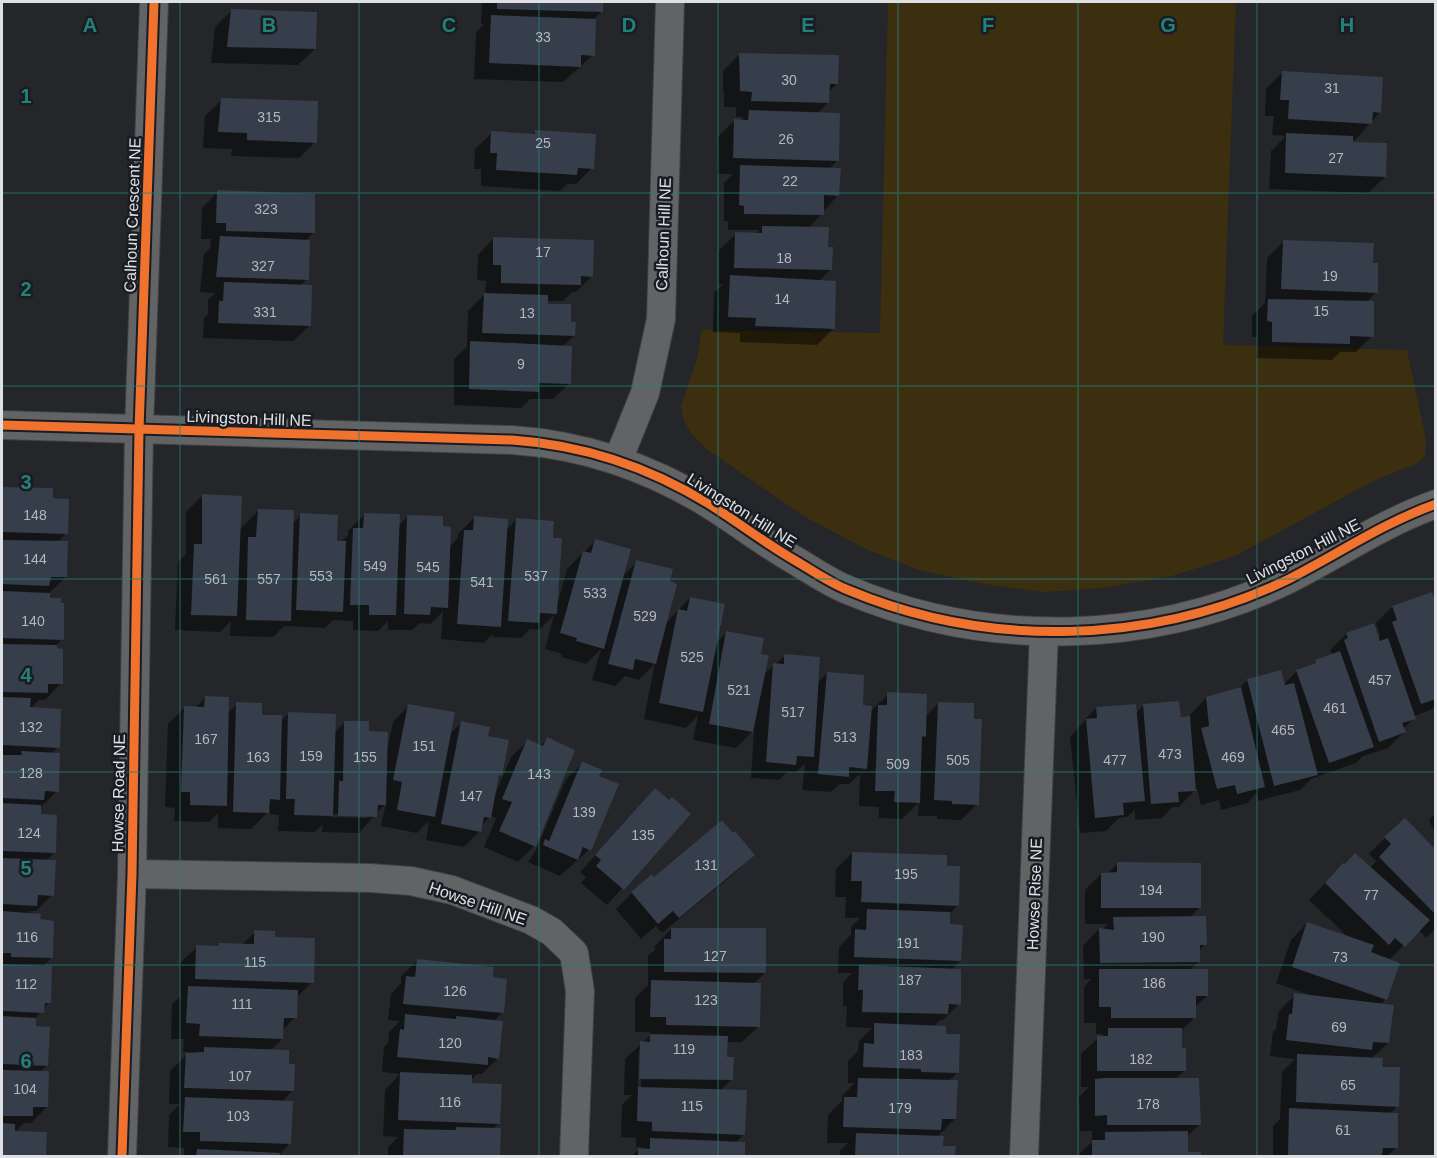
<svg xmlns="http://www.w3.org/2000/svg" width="1437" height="1158" font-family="Arial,sans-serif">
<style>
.green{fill:#3c2f0f}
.shadow{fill:#0007;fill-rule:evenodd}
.building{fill:#363d4b}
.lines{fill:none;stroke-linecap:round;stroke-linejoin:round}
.street-casing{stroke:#404144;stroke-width:30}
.street{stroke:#626365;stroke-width:28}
.cycleway-casing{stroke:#191c22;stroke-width:13}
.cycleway{stroke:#ef722f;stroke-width:9}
.grid{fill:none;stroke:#24817a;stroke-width:1.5;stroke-opacity:0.55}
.labels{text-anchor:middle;stroke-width:5;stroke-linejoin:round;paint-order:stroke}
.number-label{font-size:14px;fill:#b4b7be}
.street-label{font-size:16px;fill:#dee0e4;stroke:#191c22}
.grid-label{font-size:20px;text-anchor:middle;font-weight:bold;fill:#24817a;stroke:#191c22;stroke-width:5;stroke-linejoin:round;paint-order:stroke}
</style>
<rect width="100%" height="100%" fill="#242629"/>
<path class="green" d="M888,2H1236L1223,345L1407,350L1426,440L1425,456L1416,464L1375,480L1235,556L1172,576L1103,588L1044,592L984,584L919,570L868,550L805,517L708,450L693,436L684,421L681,406L697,358L702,330L880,333Z"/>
<path class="shadow" d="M482,2H601V12L592,21L593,55L563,82L474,79L476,33L484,24H481Z
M231,11L315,49L298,65L211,63L215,27Z
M740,54L837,84L828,92V103L817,113L837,161L829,169L838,195L809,228L827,249L831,269L819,281L833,329L817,345L740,342V333L713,332L714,293L723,284H719V250L736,234H756L760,230H728V221H724V183L733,174H717L718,137L734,121H740L744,117H736V107H724V92H723V71Z
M1282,73L1380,112L1355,140L1351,139V143L1385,177L1368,193L1269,189L1271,151L1286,136L1272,135L1274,116H1265L1266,89Z
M222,100L315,142L299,158L231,156L232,149L203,148L205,116Z
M536,131L592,168L576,184H567L560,191L481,186V169H474L475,149L492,133L532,135Z
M218,192L313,233L305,241L307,279L300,286L310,325L293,341L203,338L204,318L208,314V300L215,293L200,292L204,254L210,248L211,239H201L202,208Z
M494,238L592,276L576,292H572L563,301H546V305L569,323L574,336L562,347L570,383L553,399H530L521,408L454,405V359L467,347L468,311L485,294L486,281L477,280L478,255Z
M1283,242L1376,292L1366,303L1372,336L1356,352H1340L1332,360L1256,358L1257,337H1252V316L1265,303L1267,258Z
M2,488L52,490L51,500L66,533L57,543L66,577L49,593L48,600L62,639L56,646L61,683L45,700H39L30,709L58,747L51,754L57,791L40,808L39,816L54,853L46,861L52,895L36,911H30L26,915L38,921L51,958L42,967L49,1002L34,1020L47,1065L40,1072L47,1107L31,1123H24L15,1132L45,1133L44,1156H2Z
M202,496L239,530L258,511L292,524L301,515L335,542H341L348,535V531L364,515L398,526L408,516L442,528L449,547L458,538V534L474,518L506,530L516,520L552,539L558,602L567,569L596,540L621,578L637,562L665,624L690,598L716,643L726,633L759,655L764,674L785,656L817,683L827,673L861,707L870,712L888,694L925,717L939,703L977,804L961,820L937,819V816H918L919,802L902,819L879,818V807L859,806L860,774L849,784H840L831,792L802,790L805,764L796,772H787L779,780L751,778L754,730L736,748L693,740L698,715L686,728L644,719L655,663L639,680L625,676L615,686L592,680L601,649L586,664L561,657L562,654L545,649L554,615L539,630L530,629L521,638L493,637V634L483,643L441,639L443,611L431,624L420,623L412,630H388V621L378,631L353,630V621L333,620L325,628L284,626L273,637L230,636L231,621L220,632L175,630L178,562L186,554V512Z
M1436,593V705L1430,710L1414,716V718L1403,729L1404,732L1388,748L1363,756L1356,763L1311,779L1300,790L1258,801L1256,794L1247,803L1221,810L1219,800L1201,805L1197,788L1179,807H1172L1162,818L1135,820V810L1127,817L1119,818L1106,831L1080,833L1070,737L1096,708L1135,714L1144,705L1179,719L1190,717V715L1206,698L1238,689L1248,680L1283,685L1297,671L1311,667L1316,662L1329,657L1332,654L1330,650L1347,634L1378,638L1380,636L1376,623L1392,607L1432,597Z
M205,698L228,713L237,704L260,716L281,721L288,714L334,733L345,722L367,732L388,746L393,722L409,705L449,735L461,723L486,737L501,775L497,779L495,795L511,757L528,741L540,746L547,739L534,846L518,862L484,847L496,818L491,816L481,826L480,831L464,847L426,840L429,821L417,833L381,826L386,803L359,833L322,832L323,824L315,832L278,831L279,815L270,814V810L251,829L218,828V813L209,822L174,821L175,808L165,807L168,724L185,707L195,708ZM331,814L369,815L366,818L330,817Z
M583,763L597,776L589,850L560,876L528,862L536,850L566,779Z
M655,790L669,802L689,815L607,905L581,883L586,877L580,872Z
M1436,814V836L1429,820Z
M1385,838L1436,852V928L1426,938L1419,930L1389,960L1398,963L1385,1000L1380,1005L1388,1043L1371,1059L1397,1106L1390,1114L1396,1148L1387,1156H1273V1126L1280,1119L1282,1072L1295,1059L1270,1056L1273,1032L1276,1029L1279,1011L1295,995H1310L1276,983L1291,940L1307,923L1349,938L1309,900L1327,881L1370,868L1376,861L1369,854Z
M852,853L945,867L958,905L949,914V926L960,961L951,970L959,1004L943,1020H940L933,1027L944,1035L957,1073L948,1082L955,1119L936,1138L942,1148H954V1156H840V1151L848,1143H827L828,1115L842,1101V1096L855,1083H848V1061L858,1051L859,1041L872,1028L846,1027L847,1006H843V983L852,973H838L839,947L851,935V927L860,918H845L846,897H835L836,869Z
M753,855L737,871L662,933L656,926L641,939L616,909L632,893L653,879Z
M1117,864L1200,907L1190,917L1205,944L1199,951V961L1189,971L1207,996L1194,1008V1018L1181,1031V1050L1184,1071L1175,1079L1200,1124L1186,1137V1154H1200V1156H1077L1092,1142V1131H1080L1079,1097L1089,1087H1081V1054L1098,1038L1105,1034H1096V1023H1084V987L1091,979H1084L1083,946L1099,929L1102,930L1108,924H1085V890L1101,874H1107Z
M671,929L765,973L753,984L759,1026L742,1042H726V1059L732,1079L720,1091L744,1134L735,1143L744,1144L743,1156H632L641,1147H636V1138L621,1137L622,1105L632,1095H624L625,1059L650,1036V1032H635V998L648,985V956L655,950V946ZM642,1048L641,1087H638L639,1051Z
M255,932L274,938L312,982L296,998L295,1017L282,1031V1039L270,1051L287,1066L292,1091L282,1102L290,1143L278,1156H184V1148L168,1147L169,1115L180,1104H169L170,1071L189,1052H183L184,1039H171L172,1004L182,995H180V963L197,947L241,946Z
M418,960L491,978L503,1012L494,1021L498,1058L482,1074H477L471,1080V1085L499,1123L493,1129H500L499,1156H388V1147L398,1137L383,1136L385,1090L400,1074L382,1072L384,1047L388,1043L389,1032L400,1021L388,1020L391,994L401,983V976Z"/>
<path class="building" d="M497,2H603V12L497,9Z
M231,9L317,12L316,49L227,47Z
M491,15L596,19L595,56L581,55V67L489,63Z
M739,53L839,55L838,84H830L829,103L751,101L752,92L740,91Z
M1282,71L1383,77L1381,113L1373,112L1372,124L1288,119L1289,100H1280Z
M221,98L318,101L317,143L247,140V133L218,132Z
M749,110L840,113L839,161L733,158L734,119L748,120Z
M535,130L596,134L594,169L578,168L577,175L496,170L497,153H490L491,131L535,134Z
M1286,133L1353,136V142L1387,143L1386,177L1285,173Z
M740,165L841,168L839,196L824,195V215L744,214V206L739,205Z
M217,190L315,194V233L226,231V223H216Z
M762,226L829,227L828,247H833L832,270L734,268L735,232L762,233Z
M220,236L310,240L309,280L216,277Z
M493,237L594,240L593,277L581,276V285L501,283V265H493Z
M1283,240L1374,243L1373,263H1378V293L1281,289Z
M730,275L836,281L835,329L755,326L756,318L728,317Z
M224,282L312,285L311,326L218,323L219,301H223Z
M484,293L548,295V304H571V322H576L575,336L482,333Z
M1268,299L1374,301V337L1350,336V344L1272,342V322L1267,321Z
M470,341L572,346L571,384L539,383V392L469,389Z
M2,487L53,488V498L69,499L68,534L2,532Z
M202,494L242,496L237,616L191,615L194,544H202Z
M258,509L294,510L291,621L246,620L248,537H256Z
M300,513L338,515L337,541H346L343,612L296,610Z
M364,513L400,514L396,615H369V605H350L353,528H363Z
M407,515L443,516V526L451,527L448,608L431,607L430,615L404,614Z
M474,516L508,519L501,627L457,624L464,530H473Z
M516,518L554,521L553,538H562L557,614L540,613L539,623L508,621Z
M595,539L631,549L604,649L576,641L577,638L560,633L583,551L591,553Z
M2,540L68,541L67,577H51L49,586L2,584Z
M636,560L673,569L670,581L677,584L656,664L635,659L633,670L608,664Z
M2,591L50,593V598H61V603H64V640L2,638Z
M1432,592L1436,602V699L1421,704L1392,622L1397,620L1392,606Z
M690,597L725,604L703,712L659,703L678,609L687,611Z
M1374,623L1380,641L1388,638L1416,719L1402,723L1406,732L1379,742L1344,640L1348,638L1346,633Z
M726,631L764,638L761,654L769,655L753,732L709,724Z
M2,644L57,645V648L63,649V684H48V693L2,692Z
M1340,651L1374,747L1329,763L1296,670L1316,663L1315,660Z
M784,654L820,657L814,757L797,756L796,765L766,762L773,663L784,664Z
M1281,670L1285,685L1294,683L1318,775L1274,786L1247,679Z
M827,672L864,675L863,705L872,706L867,769L849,767V777L818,774Z
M1241,687L1265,787L1237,794L1235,785L1217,789L1201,728L1209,726L1206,697Z
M887,692L927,694L926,737L922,736L920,803L894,802L895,791H875L878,705H887Z
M205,696L229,697L227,806L190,805V792H181L184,706L204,707Z
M2,697L31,698L30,707L61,709L60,748L2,745Z
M1179,701L1181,717L1190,716L1196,791L1178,792L1179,802L1151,804L1143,704Z
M236,702L262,703V715H282L280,800L270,799L269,813L233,812Z
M938,702L974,703V719H982L979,805L952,804V801L934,800Z
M408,704L455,712L435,817L397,810L402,782L393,780Z
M1136,704L1145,801L1123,803L1124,815L1095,818L1086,719L1097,718L1096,707Z
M288,712L336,714L333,816L294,815L295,799H286Z
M344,721H369V731L388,732L386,805H378L377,817L338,816L339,781H343Z
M461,721L490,727L488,736L509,740L502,776L499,775L491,818L484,817L481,832L441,824Z
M547,737L575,750L536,847L499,831L512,802L502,799L527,739L543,746Z
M21,751L60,753L59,792L45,791L44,800L2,798V755H22Z
M582,761L602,770L599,776L619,784L591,851L583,847L578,860L543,845L545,839L549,841Z
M655,788L669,800L672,797L691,814L624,890L596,866L601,860L595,855Z
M2,803L41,805V814L57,815L56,853L2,851Z
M1405,818L1436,850V915L1379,857L1391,844L1384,837Z
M722,820L733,833L735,831L755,855L679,918L673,911L658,924L631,892L652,874L654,877Z
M852,852L947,855V866H960L959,906L861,902L862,881H851Z
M1355,853L1430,920L1405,947L1395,938L1389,945L1325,883L1343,863L1345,864Z
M2,858L56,860L54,896L38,895L37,906L2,904Z
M1117,862L1201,863V908H1101V873L1117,872Z
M867,909L950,912V924L963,925L961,961L854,957L855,929L866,930Z
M2,911L41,914L40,919L54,921L53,958L11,957V953H2Z
M1206,916L1207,945H1200V962L1100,963L1099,928L1114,930L1113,917Z
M1307,922L1374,945L1371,952L1400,963L1387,1000L1292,967Z
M671,928H766V973L664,972V939H671Z
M254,930L275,931V937L315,938L314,983L195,979L196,945L219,946V943L254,944Z
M417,959L494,967L493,977L507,979L504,1013L403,1004L406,976L415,977Z
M2,964L52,966L51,1003H45L44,1013L2,1011Z
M859,965L961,969V1005L949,1004L948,1014L862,1012L863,990H858Z
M1099,969H1208V996H1196V1018H1111V1007H1099Z
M651,980L761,983L760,1027L666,1025V1017H650Z
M188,986L298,990L297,1018H284L283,1039L199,1036L200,1024L186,1023Z
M1294,993L1394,1005L1389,1043L1373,1042L1372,1050L1286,1040L1289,1014H1292Z
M405,1014L456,1019V1016L503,1021L499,1059L488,1057V1065L397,1057L400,1029L404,1030Z
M2,1016L36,1018V1026L50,1027L48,1066L2,1064Z
M874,1023L946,1026V1034H960L959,1073L921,1072V1069L863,1067L864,1043L874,1044Z
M1108,1028H1182V1048H1186V1071H1097V1036H1108Z
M650,1034L728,1036L727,1057H734L733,1080L639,1079L640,1041L650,1042Z
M204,1047L289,1050V1064H295L294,1091L184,1088L186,1053L204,1052Z
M1297,1054L1383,1058L1382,1067H1400L1399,1107L1296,1102Z
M2,1070L49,1071L48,1107H33V1116H2Z
M400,1072L472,1075V1083L502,1084L500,1124L398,1120Z
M858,1078L958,1080L956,1119H942L941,1130L843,1127L844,1097H857Z
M1104,1078H1199L1201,1125H1107V1115L1095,1116V1079Z
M638,1087L747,1090L745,1135L652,1131V1122L637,1121Z
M185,1097L293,1101L291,1144L200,1141V1132H183Z
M1289,1108L1398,1113V1148H1383L1382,1156L1288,1155Z
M2,1123L15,1124V1131L47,1132L46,1156H2Z
M456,1127L501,1128L500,1156H403L404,1129L456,1130Z
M1188,1131V1152H1201V1156H1092V1140H1105V1132Z
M856,1133L944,1136L943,1146H956L955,1156H855Z
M650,1138L745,1142V1156H638V1148L650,1149Z
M197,1149L280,1153V1156H196Z"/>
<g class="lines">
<g class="street-casing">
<path id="street" d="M2,425L512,440C584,445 647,466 709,504C738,522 766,544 796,561C813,571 830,583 848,590C988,649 1153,645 1289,579C1338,554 1383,523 1436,504
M618,460L645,393L661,319L670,2
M132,874L370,878L411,881L452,890L531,920L552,932L574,953L580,991L574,1156
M122,1156L132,874L139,430L154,2
M1024,1156L1044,632"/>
</g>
<use href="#street" class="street"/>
<g class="cycleway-casing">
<path id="cycleway" d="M2,425L512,440C584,445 647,466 709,504C738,522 766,544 796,561C813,571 830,583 848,590C988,649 1153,645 1289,579C1338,554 1383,523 1436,504
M122,1156L132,874L139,430L154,2"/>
</g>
<use href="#cycleway" class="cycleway"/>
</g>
<path class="grid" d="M180,2V1156M359,2V1156M539,2V1156M718,2V1156M898,2V1156M1078,2V1156M1257,2V1156M2,193H1436M2,386H1436M2,579H1436M2,772H1436M2,965H1436"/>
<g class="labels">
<g class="number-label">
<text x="543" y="42">33</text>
<text x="789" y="85">30</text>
<text x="1332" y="93">31</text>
<text x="269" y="122">315</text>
<text x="786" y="144">26</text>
<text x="543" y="148">25</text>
<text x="1336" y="163">27</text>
<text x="790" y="186">22</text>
<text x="266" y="214">323</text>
<text x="543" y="257">17</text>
<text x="784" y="263">18</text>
<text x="263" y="271">327</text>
<text x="1330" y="281">19</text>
<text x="782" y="304">14</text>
<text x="1321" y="316">15</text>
<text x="265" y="317">331</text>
<text x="527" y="318">13</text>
<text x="521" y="369">9</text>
<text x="35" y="520">148</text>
<text x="35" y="564">144</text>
<text x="375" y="571">549</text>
<text x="428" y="572">545</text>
<text x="321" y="581">553</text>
<text x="536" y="581">537</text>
<text x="216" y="584">561</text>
<text x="269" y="584">557</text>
<text x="482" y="587">541</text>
<text x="595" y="598">533</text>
<text x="645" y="621">529</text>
<text x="33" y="626">140</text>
<text x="692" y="662">525</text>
<text x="1380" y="685">457</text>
<text x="739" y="695">521</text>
<text x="1335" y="713">461</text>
<text x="793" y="717">517</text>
<text x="31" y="732">132</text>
<text x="1283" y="735">465</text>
<text x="845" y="742">513</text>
<text x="206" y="744">167</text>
<text x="424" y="751">151</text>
<text x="1170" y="759">473</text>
<text x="311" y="761">159</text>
<text x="258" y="762">163</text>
<text x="365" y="762">155</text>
<text x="1233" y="762">469</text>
<text x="958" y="765">505</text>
<text x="1115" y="765">477</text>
<text x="898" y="769">509</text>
<text x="31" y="778">128</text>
<text x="539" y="779">143</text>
<text x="471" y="801">147</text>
<text x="584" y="817">139</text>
<text x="29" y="838">124</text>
<text x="643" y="840">135</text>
<text x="706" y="870">131</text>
<text x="906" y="879">195</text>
<text x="1151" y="895">194</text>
<text x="1371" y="900">77</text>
<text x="27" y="942">116</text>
<text x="1153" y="942">190</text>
<text x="908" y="948">191</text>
<text x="715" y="961">127</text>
<text x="1340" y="962">73</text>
<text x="255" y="967">115</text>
<text x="910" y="985">187</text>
<text x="1154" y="988">186</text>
<text x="26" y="989">112</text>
<text x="455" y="996">126</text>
<text x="706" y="1005">123</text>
<text x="242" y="1009">111</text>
<text x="1339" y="1032">69</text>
<text x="450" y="1048">120</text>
<text x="684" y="1054">119</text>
<text x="911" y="1060">183</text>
<text x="1141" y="1064">182</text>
<text x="240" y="1081">107</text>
<text x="1348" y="1090">65</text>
<text x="25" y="1094">104</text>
<text x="450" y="1107">116</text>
<text x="1148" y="1109">178</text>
<text x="692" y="1111">115</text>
<text x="900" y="1113">179</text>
<text x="238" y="1121">103</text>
<text x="1343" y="1135">61</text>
</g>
<g class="street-label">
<text transform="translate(132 215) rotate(-88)" y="6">Calhoun Crescent NE</text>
<text transform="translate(663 234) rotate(-88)" y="6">Calhoun Hill NE</text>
<text transform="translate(249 418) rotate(2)" y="6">Livingston Hill NE</text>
<text transform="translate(742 510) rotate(32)" y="6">Livingston Hill NE</text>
<text transform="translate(1303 551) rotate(-27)" y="6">Livingston Hill NE</text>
<text transform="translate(118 793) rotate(-89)" y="6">Howse Road NE</text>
<text transform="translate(1034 894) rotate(-88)" y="6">Howse Rise NE</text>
<text transform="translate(478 903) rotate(19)" y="6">Howse Hill NE</text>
</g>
</g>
<g class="grid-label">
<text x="90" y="32">A</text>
<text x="269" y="32">B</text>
<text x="449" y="32">C</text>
<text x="629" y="32">D</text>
<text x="808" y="32">E</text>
<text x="988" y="32">F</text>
<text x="1168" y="32">G</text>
<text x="1347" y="32">H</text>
<text x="26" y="103">1</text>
<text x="26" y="296">2</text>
<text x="26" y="489">3</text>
<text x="26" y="682">4</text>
<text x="26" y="875">5</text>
<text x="26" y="1068">6</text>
</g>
<rect width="1437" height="1158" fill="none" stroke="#dee0e4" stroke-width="6"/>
</svg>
